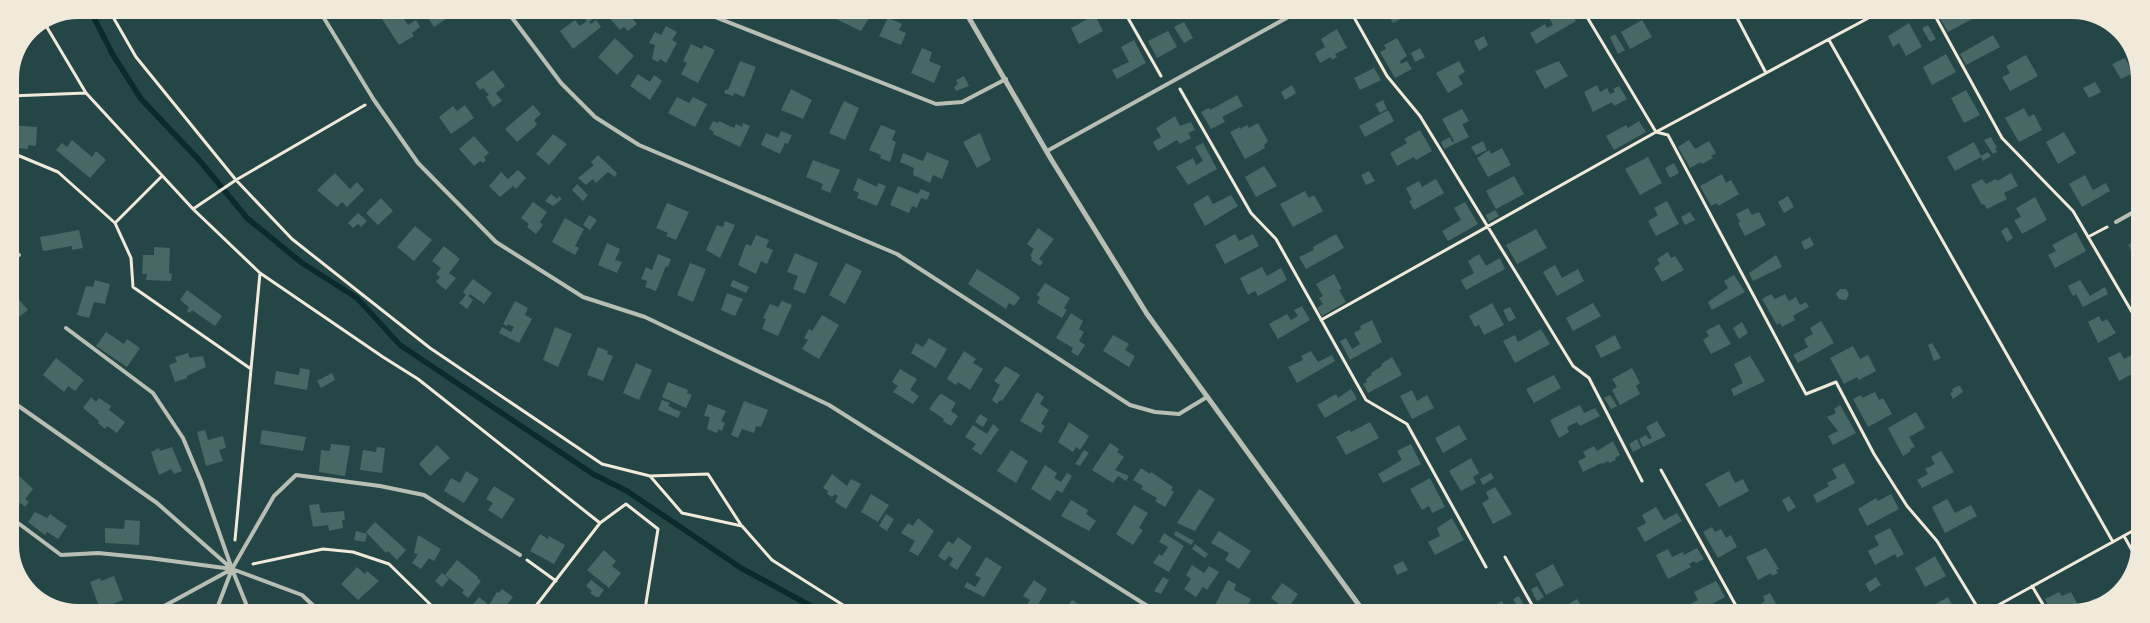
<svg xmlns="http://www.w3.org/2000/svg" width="2150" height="623" font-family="Rubik,sans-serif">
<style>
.green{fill:#244646}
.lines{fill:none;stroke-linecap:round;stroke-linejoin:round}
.stream{stroke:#0a2a2b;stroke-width:5.5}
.building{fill:#486865}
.path{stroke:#f1e9da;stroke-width:3}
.service{stroke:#b8beb3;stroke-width:4}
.minor{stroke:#b8beb3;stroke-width:5}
</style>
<rect width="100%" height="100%" fill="#0f3d3e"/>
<path class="green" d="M77,10L2090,12L2123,33L2140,73L2138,563L2113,599L2073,613L60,611L27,590L10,550V77L30,30Z"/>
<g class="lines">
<path class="stream" d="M90,10L113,55L141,99L200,161L247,218L302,263L357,298L400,345L593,474L627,491L741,568L822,612"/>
</g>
<path class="building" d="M396,10H398L408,25L416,20L420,27L412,33L414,36L399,45L382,19Z
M423,10H447L442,14L446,19L434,27Z
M587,11L594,18L589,22L591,24L596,20L601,27L573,49L560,31L575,20L580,26L587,21L582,15Z
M610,11H626L637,24L628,31L624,27L620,30L606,14Z
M772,11H792L790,15L784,12L783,15Z
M840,11L849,14L851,11H856L869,18L861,31L836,19Z
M1387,12H1414L1393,23Z
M1492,12H1506L1494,16Z
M1555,12L1557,15L1563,12H1570L1576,21L1536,44L1530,33L1545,24L1547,28L1553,25L1548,16Z
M1594,12H1603V13L1597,17Z
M1936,12H1953L1955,16L1960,14L1962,16L1969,12L1972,19L1948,32Z
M1095,15L1103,31L1079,44L1071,28Z
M888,18L902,24L899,30L906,33L901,45L879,36Z
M1642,20L1652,37L1630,49L1621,32Z
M1184,22L1193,38L1184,43L1174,27Z
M2105,22L2121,32L2113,36Z
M1909,23L1922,47L1906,56L1899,43L1893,47L1888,36Z
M1928,25L1936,39L1930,42L1922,28Z
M666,26L677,32L672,40L677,43L666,63L660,59L658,62L652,59L655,45L649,43L655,32L661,35Z
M1337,29L1347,48L1335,54L1337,57L1332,60L1331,57L1320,63L1315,53L1325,47L1321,39Z
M1168,31L1177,47L1157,58L1148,41Z
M1615,34L1625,50L1618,54L1610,37Z
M1993,35L2000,47L1966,65L1960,54Z
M1484,36L1488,45L1479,51L1474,41Z
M615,38L634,56L617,75L598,57Z
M1397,38L1407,56L1400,61L1401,64L1407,61L1412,69L1395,78L1380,52L1386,49L1384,45Z
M1134,40L1146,63L1117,79L1112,70L1129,62L1121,47Z
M691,44L702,49L704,45L715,50L698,83L681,74L687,63L683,61Z
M922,48L932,52L929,61L941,66L934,83L911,73Z
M1420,48L1425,57L1415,62L1411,53Z
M1946,54L1956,72L1932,85L1923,67Z
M2026,55L2038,76L2010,91L2002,77L2010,73L2006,66Z
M2125,58L2133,73L2121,79L2112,64Z
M740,61L756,67L744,97L734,93L733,96L724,93L726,89L728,90Z
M1459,61L1465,72L1458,76L1463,84L1448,93L1436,73Z
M1559,61L1568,76L1545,89L1535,71Z
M1374,68L1381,80L1360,90L1354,78Z
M493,70L505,86L496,93L502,101L493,107L486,97L489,95L483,88L480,90L475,83Z
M638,74L650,82L654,75L662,81L650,100L630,86Z
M964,76L969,86L956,91L954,87L958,84L956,80Z
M2095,82L2101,92L2089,98L2083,88Z
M1292,85L1296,93L1285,100L1281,92Z
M1597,85L1600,92L1607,88L1610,94L1615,92L1613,89L1619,86L1627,99L1614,106L1612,102L1593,112L1584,92Z
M791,89L812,100L803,119L781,110Z
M1966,90L1980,115L1964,123L1951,98Z
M1237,95L1243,106L1222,117L1225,122L1211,129L1201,112L1209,108L1210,110Z
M677,97L689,103L693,97L707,104L695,127L668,113Z
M1383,100L1387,109L1380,113L1375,104Z
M844,101L859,108L845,140L829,133Z
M465,105L474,118L451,134L439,117L453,106L457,111Z
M533,105L541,114L534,120L537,125L517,142L505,129Z
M2024,108L2029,117L2034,114L2042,130L2019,142L2005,118Z
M1462,109L1469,121L1462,124L1469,137L1444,149L1441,142L1450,137L1452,142L1454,141L1442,119Z
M1388,110L1394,121L1365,137L1359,126Z
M1175,116L1180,126L1191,122L1195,130L1188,133L1191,138L1180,144L1177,140L1158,151L1153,142L1161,137L1156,128Z
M713,121L718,123L719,121L734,128L736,124L742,127L743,123L750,126L740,147L713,134L714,132L709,129Z
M1639,121L1646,132L1614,150L1606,136L1626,125L1628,128Z
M1258,123L1268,141L1264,145L1265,148L1245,159L1230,132L1240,127V129L1247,125L1249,128Z
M10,125L37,127L36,146L28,145V149L18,148L19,144L10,143Z
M881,125L896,131L892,140L896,142L890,162L880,158L881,155L869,150Z
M1420,130L1432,151L1416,160L1414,157L1397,166L1390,153L1407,143L1404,139Z
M781,131L792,135L788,144L785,143L780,154L761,145L766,133L778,138Z
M2064,132L2076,153L2058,164L2046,142Z
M980,133L991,160L977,168L963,142Z
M553,134L567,144L549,165L536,154Z
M474,136L489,153L484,157L486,160L483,163L480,161L474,166L459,149Z
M1991,137L1997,148H1995L1997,152L1993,154L1984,140Z
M72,140L92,157L96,151L106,160L90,178L56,150L62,143L67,147Z
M1689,140L1695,149L1709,141L1716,153L1711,156L1713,158L1702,164L1701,162L1690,168L1678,147Z
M1483,141L1487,150L1476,155L1471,147Z
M1974,142L1981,156L1988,152L1991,156L1983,161L1981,157L1955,171L1947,157Z
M1203,143L1217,169L1188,185L1176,167L1193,158L1196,165L1203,161L1195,147Z
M1502,148L1511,165L1488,177L1477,158L1489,150L1491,154Z
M927,152L949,161L942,179L933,175L930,183L913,175L914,168L900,162L903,153L923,161Z
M598,155L617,173L615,177L608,172L596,183L593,179L586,185L578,178L594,165L591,162Z
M1648,157L1662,183L1640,195L1625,169Z
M813,160L840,170L830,193L821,189L823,184L806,177Z
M1674,163L1679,173L1670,178L1665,168Z
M1264,166L1277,186L1256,197L1245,177Z
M518,170L526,178L516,189L513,186L500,197L489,186L501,172L508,179Z
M1369,171L1375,181L1366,185L1361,175Z
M335,173L350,189L357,182L364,190L347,207L342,202L337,207L317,190Z
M2011,173L2018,186L2004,193L2007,199L1987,209L1984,204L1982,205L1971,185L1982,179L1986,184L1996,179L1997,181Z
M1722,174L1726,183L1731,180L1739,194L1718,206L1717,203L1711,206L1700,186Z
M2085,175L2093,190L2106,183L2110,191L2082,207L2069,184Z
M1514,176L1524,194L1496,209L1486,191Z
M858,178L877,187L878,183L886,186L877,206L857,198L859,193L853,190Z
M1436,179L1444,193L1414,210L1409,201L1412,200L1406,188L1419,181L1422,187Z
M577,184L588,195L583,201L572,190Z
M898,186L918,194L921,189L930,193L927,200L921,198L917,208L912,206L909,213L890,205Z
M1305,191L1309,198L1314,195L1323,211L1293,227L1280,204Z
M551,194L557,199L559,196L562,199L553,206L545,201Z
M1208,195L1213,204L1231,195L1238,206L1205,226L1193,204Z
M1788,196L1794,207L1784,213L1778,202Z
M2035,197L2047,220L2022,234L2014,220L2021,217L2016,208Z
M381,198L393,211L378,225L366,213Z
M1667,201L1679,224L1656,236L1648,221L1658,215L1654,208Z
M533,202L547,212L540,222L543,225L536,234L527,227L529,224L521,218Z
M1465,202L1478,224L1448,241L1442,231L1461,220L1454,208Z
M667,203L689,212L676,240L666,236L668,233L656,228Z
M1748,208L1752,215L1759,212L1766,225L1745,236L1738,223L1740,222L1736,214Z
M1495,210L1499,216L1489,222L1486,215Z
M1690,212L1695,220L1685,225L1681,217Z
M358,213L367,221L361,227L358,224L353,228L348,223Z
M589,215L597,220L590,230L583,225Z
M565,218L584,229L575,246L579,248L575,255L552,242Z
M725,221L735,225L720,258L706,250L717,225L723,227Z
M415,226L432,240L414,261L397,247Z
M2007,227L2013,238L2007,242L2001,231Z
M1038,228L1054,239L1039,259L1043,262L1040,266L1031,260L1032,257L1030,256L1034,249L1027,244Z
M1536,229L1547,248L1517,264L1506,245Z
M79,230L83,248L72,250V246L43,251L40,237Z
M2076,232L2086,251L2055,268L2048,255L2056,251L2052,245Z
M1235,234L1239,241L1253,234L1259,246L1225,264L1215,245Z
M1336,234L1344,248L1306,269L1299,257L1314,250L1313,247Z
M756,235L769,240L766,247L773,250L767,264L761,261L756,274L738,265L746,244L751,246Z
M1810,237L1814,245L1805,250L1801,242Z
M2139,239V270L2133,260L2136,258L2128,245Z
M607,243L620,249L615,260L622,262L617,273L598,265Z
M444,246L460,259L449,273L456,278L446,290L436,282L440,277L436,274L441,268L432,261Z
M154,247L170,248L169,273L172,274L171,281L146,280L147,274H142L143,255H154Z
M1668,252L1671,258L1675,256L1684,270L1662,282L1654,268L1660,264L1657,259Z
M795,253L818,263L805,294L793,289L798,276L787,272Z
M658,254L671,259L668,267L666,266L656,291L645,287L647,281L641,279L646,267L652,270Z
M1479,254L1486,266L1500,258L1505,269L1466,290L1461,280L1474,273L1468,261Z
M1776,255L1782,267L1753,281L1749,273Z
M690,263L706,269L693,302L677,295Z
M846,263L862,271L845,304L829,295Z
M1555,265L1562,278L1578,269L1584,281L1557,296L1543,272Z
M1262,267L1267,276L1281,268L1287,280L1258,296L1255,291L1248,295L1240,278Z
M977,269L1016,294L1020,298L1014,306L1009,303L1006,309L968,284Z
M1334,274L1342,289L1339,290L1346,302L1322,316L1317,308L1323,304L1319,298L1323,296L1316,284Z
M1734,275L1745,292L1712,310L1708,302L1728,288L1724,281Z
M473,279L492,293L484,304L470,294L468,296L473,300L467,309L459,303L466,295L463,292Z
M95,280L110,284L105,304L94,302L89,318L77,315L86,286L93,287Z
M733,280L749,287L746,293L730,286Z
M2080,280L2090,296L2105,287L2108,294L2083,307L2076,294L2073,296L2068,286Z
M1045,283L1070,298L1064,308L1067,310L1062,318L1037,303L1040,297L1037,295Z
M1840,289H1846L1849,294L1846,300L1839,299L1836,294Z
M187,290L222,316L215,326L192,310L190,313L187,311L189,307L180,300Z
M13,293L28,310L10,324V295Z
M727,293L743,299L735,316L721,310Z
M1771,294L1775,299L1785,294L1789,301L1796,297L1800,305L1806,302L1809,307L1796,314L1793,316L1795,320L1782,327L1780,323L1777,325L1762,299Z
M515,301L528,308L525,315L532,319L519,343L499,333L502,327L511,332L514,327L508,324L507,326L503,324Z
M782,301L792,305L778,336L762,329L766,319L763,318L770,304L778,307Z
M1492,303L1504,325L1484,335L1479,325L1475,327L1469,316Z
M1593,303L1601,316L1573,331L1566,318Z
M1302,306L1310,320L1278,339L1269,324L1287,314L1291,320L1298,316L1294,310Z
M1510,307L1516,318L1509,322L1503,310Z
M1071,313L1083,321L1079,329L1084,332L1079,341L1085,345L1078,356L1071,352L1073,348L1056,338Z
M822,315L839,325L819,359L802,349L808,340L804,338L809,329L812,331Z
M2099,316L2102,322L2107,319L2116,333L2098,343L2088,322Z
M1372,320L1382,342L1350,360L1340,341L1346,338L1352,349L1360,344L1354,333L1361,329L1360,326Z
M1821,321L1834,343L1798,363L1793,355L1808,347L1804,339L1813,334L1810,328Z
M1742,322L1748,333L1739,339L1733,328Z
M1719,324L1731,344L1711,354L1703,340L1709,336L1706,331Z
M555,327L572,334L558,367L543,360Z
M1541,329L1550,344L1515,363L1503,341L1515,335L1518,342Z
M106,332L124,344L127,339L140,348L127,367L96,346Z
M1113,335L1129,344L1125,350L1135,356L1129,367L1103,351Z
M1615,335L1621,348L1601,358L1595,346Z
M929,338L947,349L936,368L911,353L916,343L923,347Z
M1932,343L1941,358L1934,361L1928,345Z
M1853,346L1860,359L1868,355L1876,371L1859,380L1857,377L1844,384L1830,358Z
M598,347L608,351L607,354L613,356L603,381L587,375Z
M964,351L976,359L973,363L983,369L970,390L958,382L956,385L947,379Z
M1311,351L1318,362L1332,355L1335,361L1297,383L1288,367L1303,360L1301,356Z
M2120,352L2124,359L2132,355L2139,368L2138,377L2136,372L2119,381L2108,358Z
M188,353L190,358L203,356L206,367L187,376V378L175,382L169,365L177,362L175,357Z
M1750,356L1765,381L1734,396L1731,389L1743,383L1734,364Z
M1392,357L1402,375L1368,393L1363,384L1367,382L1366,379L1372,375L1371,373L1382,366L1381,364Z
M56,358L84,380L75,391L68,386L64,392L43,375Z
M636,363L652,370L639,400L623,393Z
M1005,366L1020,375L1002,401L1000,400L997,404L992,400L1000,385L994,381Z
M300,368L310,370L307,390L274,384L276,371L299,375Z
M1632,368L1640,383L1636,386L1640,394L1620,405L1612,390L1617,387L1612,379Z
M900,369L917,379L910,390L919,396L913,404L893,392L898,386L892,382Z
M332,373L335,380L321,388L317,381Z
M1554,375L1561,388L1534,403L1526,389Z
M668,382L688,390L687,393L692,395L686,408L662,397Z
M1958,386H1960L1963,392L1953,399L1950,393L1953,392L1952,389Z
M1351,389L1357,399L1325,418L1317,405L1336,394L1338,398Z
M1412,390L1417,401L1427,395L1434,408L1412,419L1400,396Z
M1037,392L1044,397L1040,404L1049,410L1041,424L1045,426L1041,433L1020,421Z
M1875,392L1879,400L1883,398L1892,414L1868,427L1853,399L1861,395L1862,398Z
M942,394L956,403L951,411L958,416L951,426L943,421L944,419L929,409L939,395Z
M1610,395L1617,406L1611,409L1604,398Z
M91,397L96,402L99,398L111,406L109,410L125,422L117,433L107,426L105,429L98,423L99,421L83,408Z
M662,400L670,403L668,406L681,412L678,418L658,410Z
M744,401L768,410L761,427L756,426L754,433L742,429L738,438L731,435Z
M708,404L726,411L721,421L725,423L722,431L718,429L717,433L707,429L710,417L704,416Z
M1580,405L1584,413L1595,408L1600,416L1580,426L1577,422L1567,427L1569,432L1559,438L1550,420Z
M1840,405L1856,433L1833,445L1828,436L1838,431L1827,417L1836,413L1834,409Z
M2138,407V421L2133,411Z
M1916,412L1925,428L1909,437L1915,447L1910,449L1911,451L1903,456L1888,428Z
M980,414L988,419L983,427L975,422Z
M1657,421L1666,436L1643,447L1639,439L1646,435L1649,439L1652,438L1646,427Z
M1069,422L1089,436L1080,450L1076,447L1073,452L1058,442Z
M1370,422L1379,438L1346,455L1336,437L1349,430L1351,432Z
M993,424L999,429L981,455L972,449L976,444L965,437L973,425L987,434Z
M1459,425L1467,439L1443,453L1435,438Z
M205,430L208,440L223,436L226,448L219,450L223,461L206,466L197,432Z
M262,430L306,437L303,451L260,444Z
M1637,439L1641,448L1633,452L1629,444Z
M1613,441L1620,455L1615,458L1616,460L1609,463L1608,461L1602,464L1601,463L1583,472L1578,461L1586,457L1583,452L1594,446L1597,451Z
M1110,443L1119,449L1117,452L1124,457L1115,470L1129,476L1126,481L1118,476L1113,483L1092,470Z
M331,444L350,446L345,476L319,472L321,450L330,451Z
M1411,444L1421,464L1383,483L1378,474L1402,460L1397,451Z
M437,445L450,458L430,476L419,464Z
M172,447L182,471L174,474L171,469L159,475L151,452L159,448L160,451Z
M377,447L385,448L382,473L360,470L363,450L376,452Z
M1011,450L1028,461L1016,483L997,471Z
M1084,450L1089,453L1080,466L1075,464Z
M1941,451L1954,472L1922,488L1917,480L1928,474L1925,469L1935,464L1931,457Z
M1471,458L1479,473L1473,477L1476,483L1461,491L1449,471Z
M1844,463L1855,483L1817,503L1813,495L1829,486L1827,483L1837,478L1832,469Z
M1045,465L1057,473L1054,478L1061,482L1067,473L1072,476L1062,493L1057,490L1050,501L1031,489Z
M1141,468L1150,474L1151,472L1173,487L1171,490L1174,492L1165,507L1155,501L1157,498L1141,489L1143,486L1133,480Z
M14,471L33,489L25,499L29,502L25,507L21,503L12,512L10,511V477Z
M466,471L479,479L464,503L444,491L451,478L460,483Z
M1729,471L1735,483L1743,479L1749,491L1719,507L1705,484Z
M1491,473L1494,478L1483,485L1480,479Z
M832,474L847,486L851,479L861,484L846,509L835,502L838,496L835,494L832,497L827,494L828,491L823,488Z
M1430,478L1445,507L1432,513L1429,506L1422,510L1410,489Z
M494,486L515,499L502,519L488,510L493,503L486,499Z
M1495,487L1512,514L1493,524L1482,503L1489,499L1486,492Z
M1199,489L1215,499L1195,531L1177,523Z
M871,494L889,505L878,522L861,512Z
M1891,494L1899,509L1867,526L1858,509L1876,498L1878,501Z
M1789,496L1796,507L1788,512L1782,500Z
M1947,499L1955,513L1971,505L1977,516L1945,533L1932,507Z
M1071,500L1088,510L1086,514L1096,521L1089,531L1061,516Z
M319,504L321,513L344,511L345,520H342L343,528L329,531L328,525L313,527L309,505Z
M1134,505L1148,513L1139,528L1143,530L1133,545L1116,534Z
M1656,507L1664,520L1677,513L1682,521L1645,542L1637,528L1646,523L1642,515Z
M35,512L47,518L50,514L67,526L58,539L47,532L45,535L28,522Z
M886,514L894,519L887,531L879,526Z
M918,518L934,531L918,556L909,551L915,541L901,533L908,523L913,526Z
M1452,518L1464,540L1435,555L1428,542L1440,536L1437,528Z
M125,520L140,521L139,545L105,543V528L124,529Z
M375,522L406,550L397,560L388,551L386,553L366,532Z
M1712,527L1715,532L1721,529L1726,538L1731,535L1737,547L1718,558L1703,532Z
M1890,528L1904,554L1897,558L1895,554L1875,565L1868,551L1879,545L1874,536Z
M356,531L367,534L365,542L354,540Z
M1176,531L1194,541L1191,545L1174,535Z
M1219,531L1251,551L1239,569L1225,560L1229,553L1211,543Z
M1164,533L1184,546L1169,572L1153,563L1159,554L1162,556L1168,547L1159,542Z
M540,534L548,539L549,536L565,545L554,564L530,551Z
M418,535L441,549L434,561L429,558L421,569L412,563L418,554L414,553Z
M958,537L972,547L957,570L949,565L953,559L949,556L945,561L938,556L948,541L953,544Z
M1195,544L1208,554L1205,558L1192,549Z
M1697,548L1704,559L1696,563L1694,561L1689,564L1691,567L1668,579L1656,555L1668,549L1672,557L1683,552L1684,555Z
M1766,548L1779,569L1776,570L1778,573L1772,576L1771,573L1758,580L1746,557Z
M604,550L616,561L612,566L621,573L609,588L587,570Z
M1935,556L1946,576L1925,587L1915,568Z
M986,557L1002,567L984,597L964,587L967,582L975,587L981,578L975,575Z
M457,560L478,577L477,578L481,581L468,598L462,593L464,590L445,575Z
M1403,561L1408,570L1397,575L1393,566Z
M1553,564L1564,585L1546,595L1535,574Z
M1192,565L1204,573L1209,566L1219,572L1207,590L1203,587L1196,597L1184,589L1191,579L1186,575Z
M357,567L365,574L367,571L379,581L358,600L341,584Z
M442,573L449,579L442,587L435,581Z
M114,576L123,600L100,609L90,582L100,578L101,581Z
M1163,577L1169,580L1161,594L1154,591Z
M1876,577L1881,585L1870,592L1865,584Z
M591,580L604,590L599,597H596L590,593L592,591L586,586Z
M1034,580L1047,589L1034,612L1012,611L1016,605L1023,610L1030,600L1023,596Z
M1228,580L1236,584L1234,590L1251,599L1244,612H1227L1215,605Z
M1716,581L1725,597L1705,608L1706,610L1701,613H1692L1688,605L1698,600L1694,592Z
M1282,583L1298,594L1287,610L1271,598Z
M1537,586L1544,597L1537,601L1531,589Z
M502,589L513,597L506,606L509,608L507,611H481L478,609L474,611L470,608L479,597L489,605L497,592L499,593Z
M2059,592L2062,596L2071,592L2079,607L2095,598L2098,604L2073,613H2052L2045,599Z
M1770,593L1781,613H1755L1753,609L1765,601L1763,596Z
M1519,596L1525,607L1519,610L1513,599Z
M1948,597L1956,612L1970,604L1975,613H1936L1932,606Z
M1577,599L1585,612H1569L1565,606Z
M1072,600L1087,610L1086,612H1068L1065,610Z
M1502,601L1508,612H1486L1485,610Z
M672,604L675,611H664L662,608Z
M397,605L401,611H389Z
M2033,605L2037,613H2019Z"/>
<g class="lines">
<path class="path" d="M109,10L136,57L236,180L292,239L430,348L602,464L650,476L682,513L742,526L772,560L854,612
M1124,11L1161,76
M1351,12L1387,76L1420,116L1573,366L1589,378L1642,481
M1584,12L1656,132
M1734,12L1766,73
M1872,12L1874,15L1880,12
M1933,12L2002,138L2073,211L2139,324
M45,24L86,93L193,209L260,273L383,357L418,379L600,523L626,504L658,529L646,603L647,611
M1829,40L2113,542
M1180,89L1251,213L1276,239L1366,400L1407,424L1486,567
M10,96L86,93
M1656,132L1668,135L1806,394L1836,382L1874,454L1907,506L1937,541L1981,613
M10,152L58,172L115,223L131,258L133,287L251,369
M193,209L236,180L365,105
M115,223L162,176
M2088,237L2107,227
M1321,320L1656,132L1874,15
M1661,470L1740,613
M650,476L708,474L741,525
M2124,536L2138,561
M235,540L260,273
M1505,557L1536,612
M527,560L556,581
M253,564L323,549L353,552L389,564L437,611
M2032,586L2048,613
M532,611L600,523
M1984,613L2138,528"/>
<path class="service" d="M319,10L374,100L418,163L496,242L583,297L645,317L829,405L1157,612
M507,11L561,83L595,117L639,145L897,254L1130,405L1155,412L1179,414L1207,397
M704,11L710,15L936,104L962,102L1006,79
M1047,151L1299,11
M2116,222L2139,209
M10,250L19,255
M66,328L153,393L183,438L201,481L232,569L249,611
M10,400L157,503L232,569L155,611
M10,517L61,555L98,553L149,558L232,569L302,595L319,611
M216,611L232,569L274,496L296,475L380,486L424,495L520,555"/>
<path class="minor" d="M965,11L1051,159L1147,314L1364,612"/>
</g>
<path d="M0 0H2150V623H0ZM78 19H2072A59 59 0 0 1 2131 78V545A59 59 0 0 1 2072 604H78A59 59 0 0 1 19 545V78A59 59 0 0 1 78 19Z" fill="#f1e9da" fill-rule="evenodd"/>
</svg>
